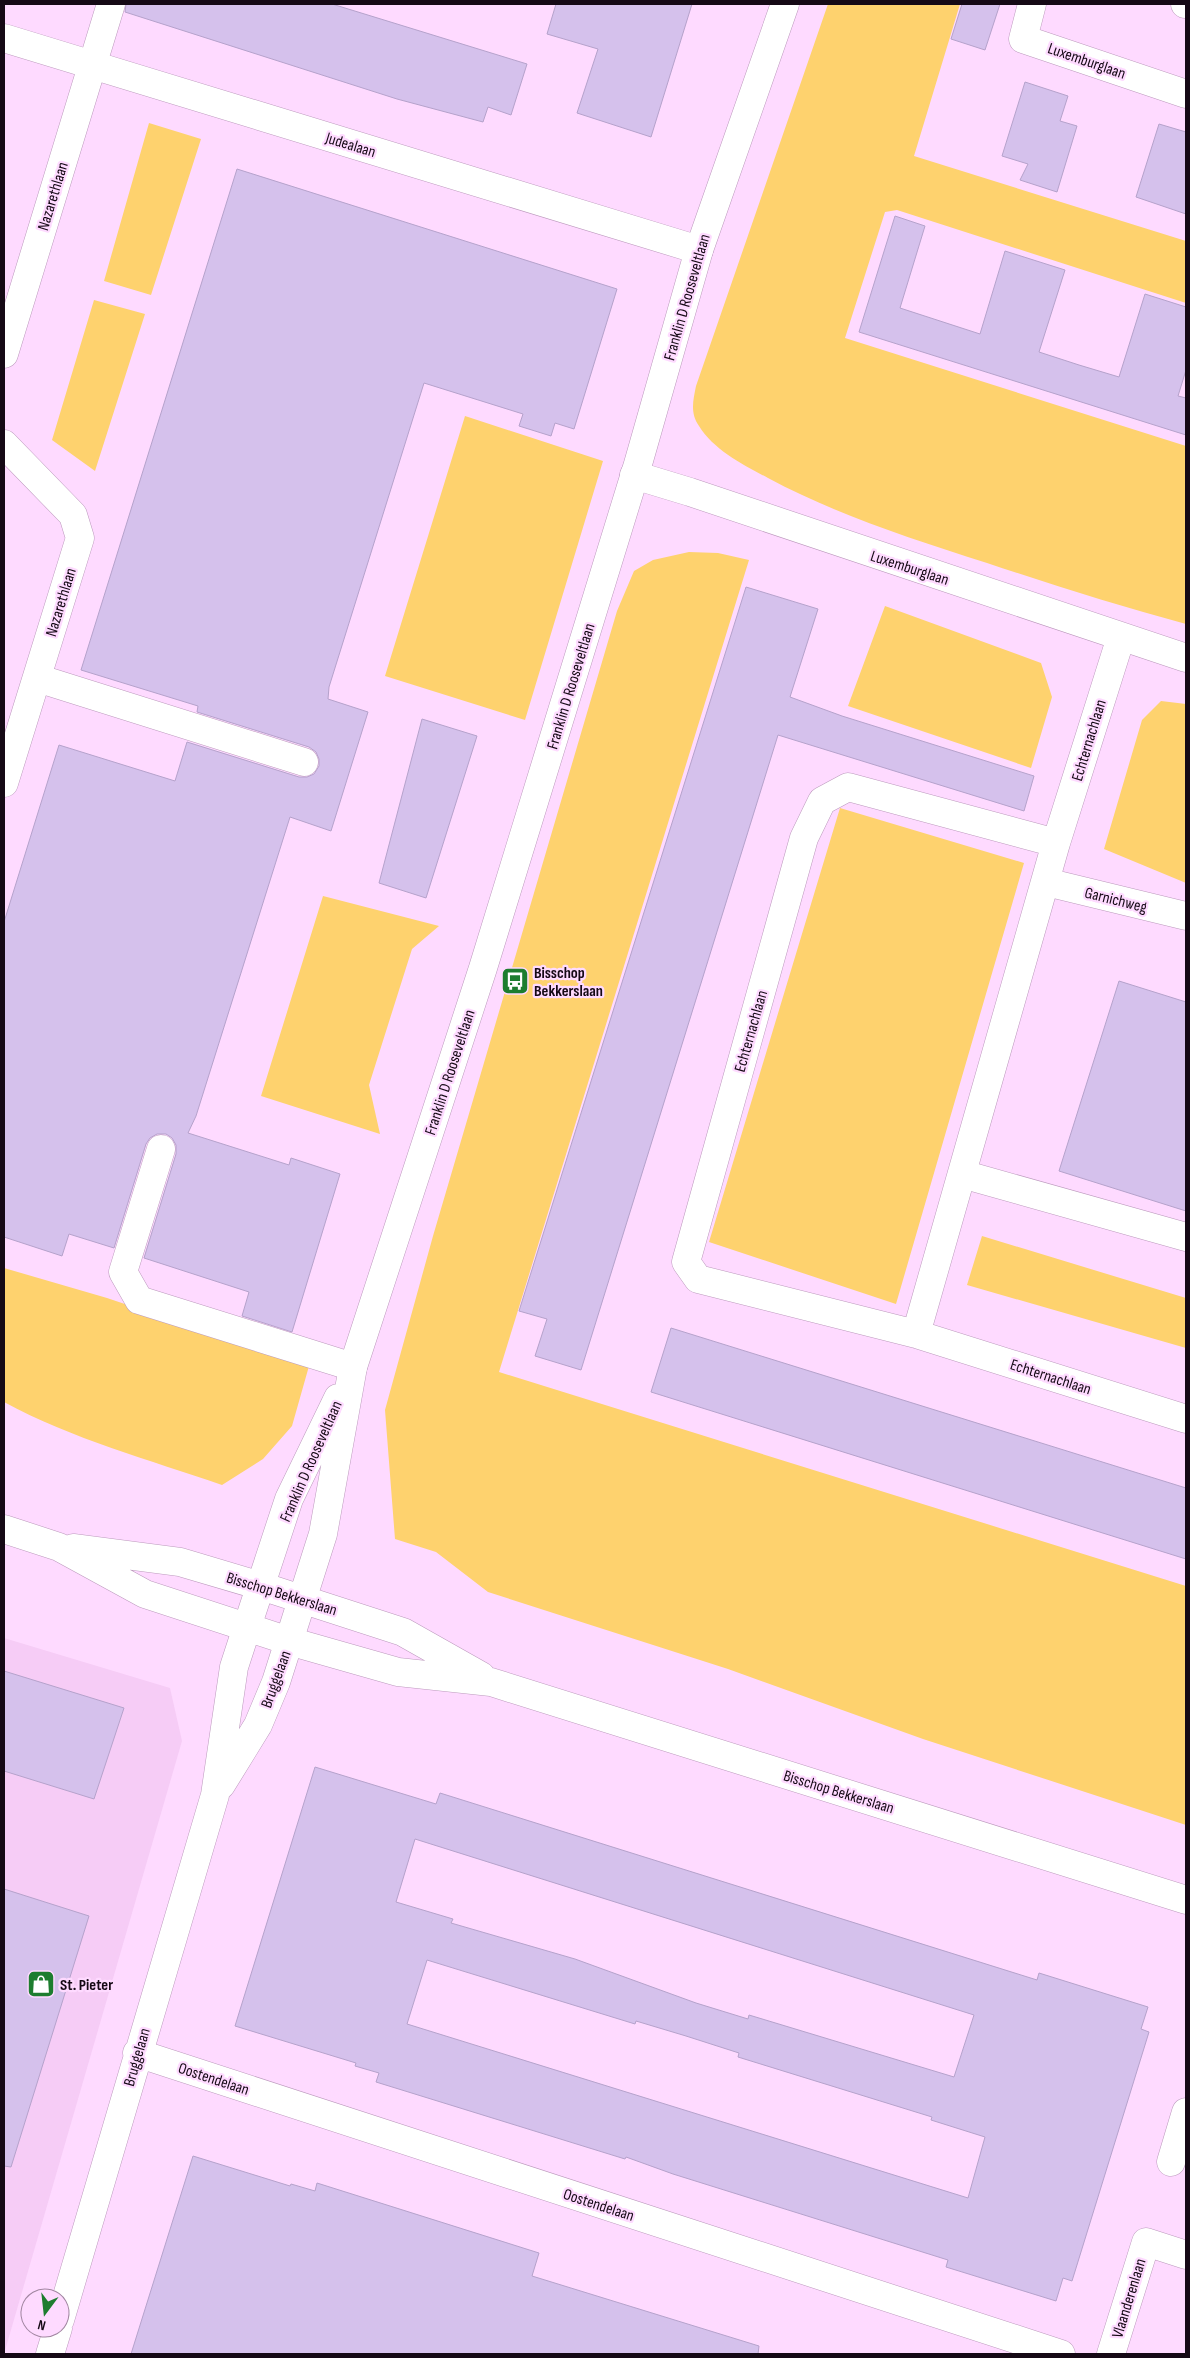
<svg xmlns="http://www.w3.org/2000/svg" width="1190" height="2358" font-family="'Sofia Sans Condensed',sans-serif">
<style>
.built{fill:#f6ccf6}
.green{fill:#fed26e}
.building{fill:#d5c1ec;stroke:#b5a2cb;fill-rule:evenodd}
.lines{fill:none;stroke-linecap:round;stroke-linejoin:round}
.minor-casing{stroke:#bc9abd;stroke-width:29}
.major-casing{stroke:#bc9abd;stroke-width:29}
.minor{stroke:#fff;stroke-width:28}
.major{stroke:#fff;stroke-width:28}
.labels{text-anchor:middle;stroke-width:4.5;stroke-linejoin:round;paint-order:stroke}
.street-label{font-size:16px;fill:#150915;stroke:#fedaff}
.poi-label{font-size:16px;font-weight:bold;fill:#150915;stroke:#fedaff;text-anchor:start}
</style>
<rect width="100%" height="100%" fill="#fedaff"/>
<path class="built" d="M4,1638L170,1688L182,1741L4,2354Z"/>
<path class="green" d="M828,4H960L914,156L1186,241V303L897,210L885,212L845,338L1186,446V624C1119,606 1053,585 987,563C912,539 837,515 768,478C743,465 714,450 699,426C690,413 693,401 696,386Z
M149,123L201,139L151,295L104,281Z
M94,300L145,314L95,471L52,440Z
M465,416L603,461L525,720L385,676Z
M689,552L718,553L749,560L499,1372L1186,1586V1825L923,1739L728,1669L488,1592L436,1552L395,1539L385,1410L433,1236L617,611L634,571L653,560Z
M885,606L1041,663L1052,697L1031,768L848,706Z
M1161,701L1186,704V883L1104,849L1142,720Z
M840,808L1024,863L896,1304L709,1242Z
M323,896L439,926L412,949L369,1085L380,1134L261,1096Z
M982,1236L1186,1298V1348L967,1285Z
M4,1268L107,1298L309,1366L292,1426L263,1459L222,1485C150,1460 72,1439 4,1402Z"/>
<path class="building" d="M126,4H332L527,64L511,115L488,107L483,122L397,99L125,12Z
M556,4H692L651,137L577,113L598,49L547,34Z
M962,4H1000L985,50L951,39Z
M1025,82L1068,96L1060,121L1077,126L1057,192L1020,180L1028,164L1002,156Z
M1159,124L1186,132V214L1136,197Z
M237,169L617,289L574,429L555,423L551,436L519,426L523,414L424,383L329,687L328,699L368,712L331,831L290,817L196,1116L188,1133L289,1165L291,1158L340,1174L292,1332L242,1316L249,1292L144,1258L176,1154V1145L172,1138L166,1134H157L150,1138L146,1144L114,1248L69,1234L62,1256L4,1237V922L59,745L175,781L187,742L299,777H307L314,774L319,766V759L316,752L309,747L197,712L198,706L81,670Z
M895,216L925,226L900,308L980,334L1005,251L1065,270L1039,352L1079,365L1119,377L1145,294L1186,307V370L1178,396L1186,398V435L859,332Z
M746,587L818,609L790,697L842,716L1034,776L1024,811L778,735L581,1370L535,1356L547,1319L519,1311Z
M422,719L477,736L426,898L379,883Z
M1119,981L1186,1002V1211L1059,1171Z
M671,1328L1186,1488V1559L651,1392Z
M4,1671L124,1708L94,1799L4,1771Z
M315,1767L436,1804L440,1793L1037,1980L1039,1973L1148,2007L1141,2029L1149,2032L1072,2281L1063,2278L1056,2301L946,2267L948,2260L673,2174L626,2157L625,2159L376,2082L379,2073L355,2066L356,2063L235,2026ZM415,1839L974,2015L954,2077L749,2015L748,2019L696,2003L575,1959L451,1923L453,1919L396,1902ZM427,1960L635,2024L636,2021L686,2036L739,2053L738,2057L932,2117L931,2120L985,2137L968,2198L407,2024Z
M4,1889L89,1916L11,2167L4,2166Z
M193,2156L290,2186L291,2184L315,2191L317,2183L539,2253L532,2276L759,2346L758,2354H131Z"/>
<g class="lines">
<g class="minor-casing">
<path id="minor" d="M1032,4L1023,39L1186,94
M1185,4H1186
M4,38L699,250
M4,354L111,4
M4,444L73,515L80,538L4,783
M634,475L690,492L1186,658
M1121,637L1056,843L916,1334L1186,1419
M37,678L304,762
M1046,882L1186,916
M161,1149L123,1272L139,1300L353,1367
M962,1174L1186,1237
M916,1334L698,1279L686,1262L804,838L822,801L848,787L1056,843
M221,1785L258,1725L276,1682L289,1641
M137,2053L1061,2354
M1171,2162L1186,2112
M60,2320L215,1795L234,1667L247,1627
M50,2354L58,2328
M1111,2354L1146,2242L1186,2255"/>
</g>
<g class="major-casing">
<path id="major" d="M4,1529L59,1547L145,1594L289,1641L398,1672L491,1682L1186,1900
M73,1548L180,1562L261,1586L403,1632L481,1676
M247,1627L289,1499L338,1398
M289,1641L323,1534L353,1367L483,968L638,464L699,250L785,4"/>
</g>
<use href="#minor" class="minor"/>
<use href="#major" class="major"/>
</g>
<defs>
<g id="bus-square" transform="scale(1.4375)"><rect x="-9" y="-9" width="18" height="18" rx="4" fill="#1d7d2f" stroke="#fedaff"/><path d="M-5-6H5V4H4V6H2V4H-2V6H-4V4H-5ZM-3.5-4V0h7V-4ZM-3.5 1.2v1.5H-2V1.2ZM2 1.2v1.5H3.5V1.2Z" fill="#fff"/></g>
<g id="shop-square" transform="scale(1.4375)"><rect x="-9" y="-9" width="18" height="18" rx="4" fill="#1d7d2f" stroke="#fedaff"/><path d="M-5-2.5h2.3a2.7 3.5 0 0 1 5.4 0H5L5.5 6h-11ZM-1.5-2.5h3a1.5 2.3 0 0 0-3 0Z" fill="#fff"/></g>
</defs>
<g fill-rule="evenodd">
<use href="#bus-square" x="515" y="981"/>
<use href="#shop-square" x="41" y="1984"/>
</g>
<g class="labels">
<g class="street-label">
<text transform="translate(1087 60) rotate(19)" y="6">Luxemburglaan</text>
<text transform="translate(351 144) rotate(17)" y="6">Judealaan</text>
<text transform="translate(52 196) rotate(-73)" y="6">Nazarethlaan</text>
<text transform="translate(686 297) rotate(-74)" y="6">Franklin D Rooseveltlaan</text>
<text transform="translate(910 567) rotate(18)" y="6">Luxemburglaan</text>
<text transform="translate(60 602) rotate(-73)" y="6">Nazarethlaan</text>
<text transform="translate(570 686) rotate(-73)" y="6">Franklin D Rooseveltlaan</text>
<text transform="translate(1088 740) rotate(-73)" y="6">Echternachlaan</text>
<text transform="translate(1116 899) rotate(14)" y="6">Garnichweg</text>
<text transform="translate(750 1031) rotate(-74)" y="6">Echternachlaan</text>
<text transform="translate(449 1072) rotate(-72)" y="6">Franklin D Rooseveltlaan</text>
<text transform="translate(1051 1376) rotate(18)" y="6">Echternachlaan</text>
<text transform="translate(310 1461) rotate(-66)" y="6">Franklin D Rooseveltlaan</text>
<text transform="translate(282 1593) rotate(17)" y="6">Bisschop Bekkerslaan</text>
<text transform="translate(275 1679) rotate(-70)" y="6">Bruggelaan</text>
<text transform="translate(839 1791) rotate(17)" y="6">Bisschop Bekkerslaan</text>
<text transform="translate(136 2057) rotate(-74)" y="6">Bruggelaan</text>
<text transform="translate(214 2078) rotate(18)" y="6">Oostendelaan</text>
<text transform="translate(599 2204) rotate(18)" y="6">Oostendelaan</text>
<text transform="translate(1128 2298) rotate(-73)" y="6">Vlaanderenlaan</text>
</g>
<g class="poi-label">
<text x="534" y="978">Bisschop<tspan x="534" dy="18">Bekkerslaan</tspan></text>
<text x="60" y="1990">St. Pieter</text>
</g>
</g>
<rect width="1190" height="2358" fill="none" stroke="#150915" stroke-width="10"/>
<g transform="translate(45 2313) rotate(195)"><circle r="24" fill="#fedaff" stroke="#a186a1"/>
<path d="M0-4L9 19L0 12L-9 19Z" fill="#1d7d2f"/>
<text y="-8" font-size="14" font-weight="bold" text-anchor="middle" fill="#150915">N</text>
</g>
</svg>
